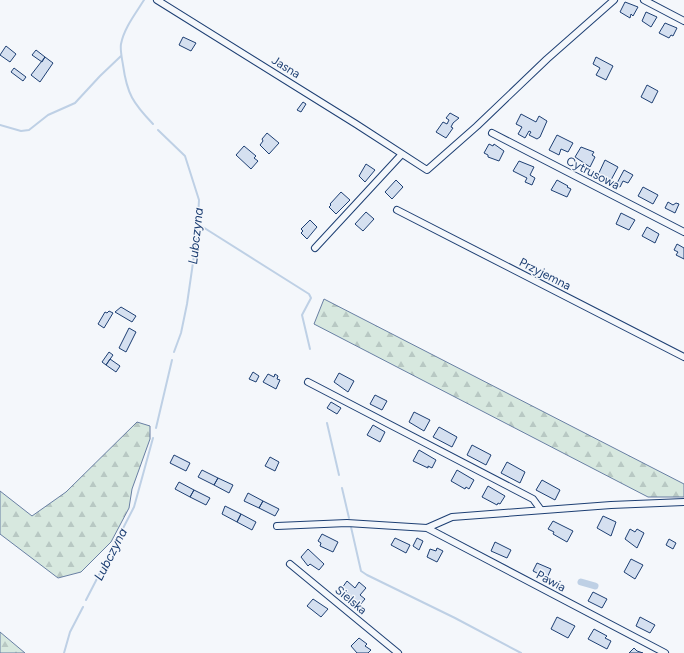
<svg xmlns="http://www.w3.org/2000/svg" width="684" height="653" font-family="Figtree,sans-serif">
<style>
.forest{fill:url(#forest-firs);stroke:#687fa3}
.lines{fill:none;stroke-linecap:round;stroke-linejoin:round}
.stream{stroke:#bed0e5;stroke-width:2}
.canal{stroke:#bed0e5;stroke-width:7}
.building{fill:#d5e0f0;stroke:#1d3f73}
.street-casing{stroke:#1d3f73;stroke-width:8}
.street{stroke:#f4f7fb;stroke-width:6}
.labels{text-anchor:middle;stroke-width:3;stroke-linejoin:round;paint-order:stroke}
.street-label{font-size:12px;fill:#1d3f73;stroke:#f4f7fb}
.water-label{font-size:13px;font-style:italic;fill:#1d3f73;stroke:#f4f7fb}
</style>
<defs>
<pattern id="forest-firs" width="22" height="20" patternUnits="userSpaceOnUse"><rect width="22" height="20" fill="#d7e8df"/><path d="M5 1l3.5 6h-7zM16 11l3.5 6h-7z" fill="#b8c8c3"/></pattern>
</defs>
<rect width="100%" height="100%" fill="#f4f7fb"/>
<path class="forest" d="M324,299L684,484V497H648L314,324Z
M137,422L150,426V439L132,489L129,508L111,542L81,572L58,578L0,534V491L32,516L66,492Z
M0,632L25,653H0Z"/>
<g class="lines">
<path class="stream" d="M144,0C136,13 124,28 121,44C120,50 122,59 123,65C127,94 133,103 153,124
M0,125L21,131L29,130L48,115L75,103L100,76L121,56
M158,130L185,156L199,200L197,235L187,304L181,333L174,352
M198,224L309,294L311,298L302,315L310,349
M327,423L339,475
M156,428L172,360
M342,488L349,518
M351,527L361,571L367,575L455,618L521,653
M86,600L134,507L153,438
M64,653L70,632L83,607"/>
<path class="canal" d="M581,582L595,586"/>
</g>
<path class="building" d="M625,2L638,7L633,16L631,14L630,18L620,12Z
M646,12L657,17L651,27L642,21Z
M665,23L677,28L673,36L671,35L669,38L659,33Z
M183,37L196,43L191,51L179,45Z
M6,46L16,54L10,62L0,55Z
M36,50L45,57L42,62L32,55Z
M45,57L53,63L40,82L31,75Z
M596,57L613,66L606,80L596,75L600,68L593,64Z
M14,68L26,77L23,81L11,72Z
M647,85L658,91L652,103L641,97Z
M303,102L306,104L301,112L297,110Z
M450,113L459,118L453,123L451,127L453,128L446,138L436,132L443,122L447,124L449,120L446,118Z
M521,114L536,122L539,116L547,121L540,137L537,139L529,135L531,132L529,131L525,138L518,134L522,127L516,124Z
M267,133L279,143L269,154L260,145L263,141L262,139Z
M557,135L573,143L568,152L561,149L559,155L549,150Z
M489,144L493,146L494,144L504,151L499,161L488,157V155L484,153Z
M244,146L256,156L254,158L258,161L251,169L236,155Z
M581,147L594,152L592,155L595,157L590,167L575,157Z
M605,160L618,167L611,180L598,175Z
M519,161L534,167L530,175L535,178L532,185L525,182L527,178L513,171Z
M366,164L375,170L365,182L359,176Z
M624,170L633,175L628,183L623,181L620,187L616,185Z
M396,180L403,187L392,199L385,192Z
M557,180L568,186L567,187L571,189L567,197L551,190Z
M643,187L658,195L653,204L638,196Z
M341,192L350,200L336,214L329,207L331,205L330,204Z
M668,202L673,205L676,203L679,204L675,213L665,208Z
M366,212L374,219L363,231L355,224Z
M621,213L635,220L629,230L616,224Z
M310,220L317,227L307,239L301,233L303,231L301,229Z
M647,227L659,234L655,243L642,236Z
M677,244L684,248V259L676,255L678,252L674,250Z
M121,307L136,316L132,322L115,312Z
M109,311L113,313L104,328L98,324L105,312L107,313Z
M129,328L136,332L126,352L119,348Z
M109,352L113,355L106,365L102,362Z
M110,359L120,366L116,372L106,365Z
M253,372L259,376L256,382L249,379Z
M339,373L354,381L348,392L334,382Z
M268,374L274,377L275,374L278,376L277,379L280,380L276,389L263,382Z
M375,395L387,401L382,410L370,404Z
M331,402L341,408L337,414L327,408Z
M414,412L430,420L424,431L409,422Z
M373,425L385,432L380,442L367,435Z
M439,427L457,437L452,447L433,437Z
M472,445L491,455L486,465L467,455Z
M419,450L436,460L432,468L428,466V468L413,461Z
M174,455L190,463L186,471L170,463Z
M270,457L279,462L275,471L265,466Z
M507,462L525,472L520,483L501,473Z
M202,470L218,478L214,485L198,477Z
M457,470L474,480L469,489L466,487L465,489L451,481Z
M218,478L233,485L229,493L214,485Z
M542,480L560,490L555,500L536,490Z
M179,482L194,490L190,497L175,489Z
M488,486L505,496L500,504L498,503L497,505L482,497Z
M194,490L210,498L206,505L190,497Z
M248,493L263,501L259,508L244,501Z
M263,501L279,509L275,516L259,508Z
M225,506L241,514L237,522L222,514Z
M241,514L256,522L252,530L237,522Z
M603,516L616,522L611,536L597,528Z
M553,521L573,531L567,542L553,534L554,532L548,529Z
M630,529L635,532L637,529L644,533L637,548L625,539Z
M322,534L338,542L333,552L320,546L321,543L318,541Z
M395,538L410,545L406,553L391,545Z
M417,538L423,541L419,550L413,546Z
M669,539L676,543L673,549L666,545Z
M495,542L511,550L507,558L491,551Z
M437,548L443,551L437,562L427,557L430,549L436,551Z
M308,549L324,564L319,570L310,564L308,566L301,557Z
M631,559L643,565L635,579L624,572Z
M537,563L551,569L547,578L533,571Z
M347,581L355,588L359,582L366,588L360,595L365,599L359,606L351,600L353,598L342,588Z
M593,592L607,599L602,608L588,601Z
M313,599L328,609L321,617L307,606Z
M557,617L575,626L568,638L551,629Z
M640,617L655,625L650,633L636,626Z
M594,629L607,636L605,638L611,641L607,649L588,639Z
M359,638L367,644L365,646L371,650L368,653H357L351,646Z
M634,648L637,651L643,653H629Z"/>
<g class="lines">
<g class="street-casing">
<path id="street" d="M157,0L356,124L427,170L477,126L547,59L614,0
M644,0L684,21
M492,133L684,232
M397,210L684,357
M315,248L402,154
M308,382L533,499L541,510
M277,526L347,523L427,528L665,653
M427,528L452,517L611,505L684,502
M290,564L398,653"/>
</g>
<use href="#street" class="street"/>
</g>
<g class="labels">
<g class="street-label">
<text transform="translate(286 67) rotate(32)" y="4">Jasna</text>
<text transform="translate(593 173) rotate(27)" y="4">Cytrusowa</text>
<text transform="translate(545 274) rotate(27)" y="4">Przyjemna</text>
<text transform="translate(551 581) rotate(28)" y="4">Pawia</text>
<text transform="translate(351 600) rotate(40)" y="4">Sielska</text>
</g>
<g class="water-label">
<text transform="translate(195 236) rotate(-84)" y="5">Lubczyna</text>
<text transform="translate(110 554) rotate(-63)" y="5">Lubczyna</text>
</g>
</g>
</svg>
